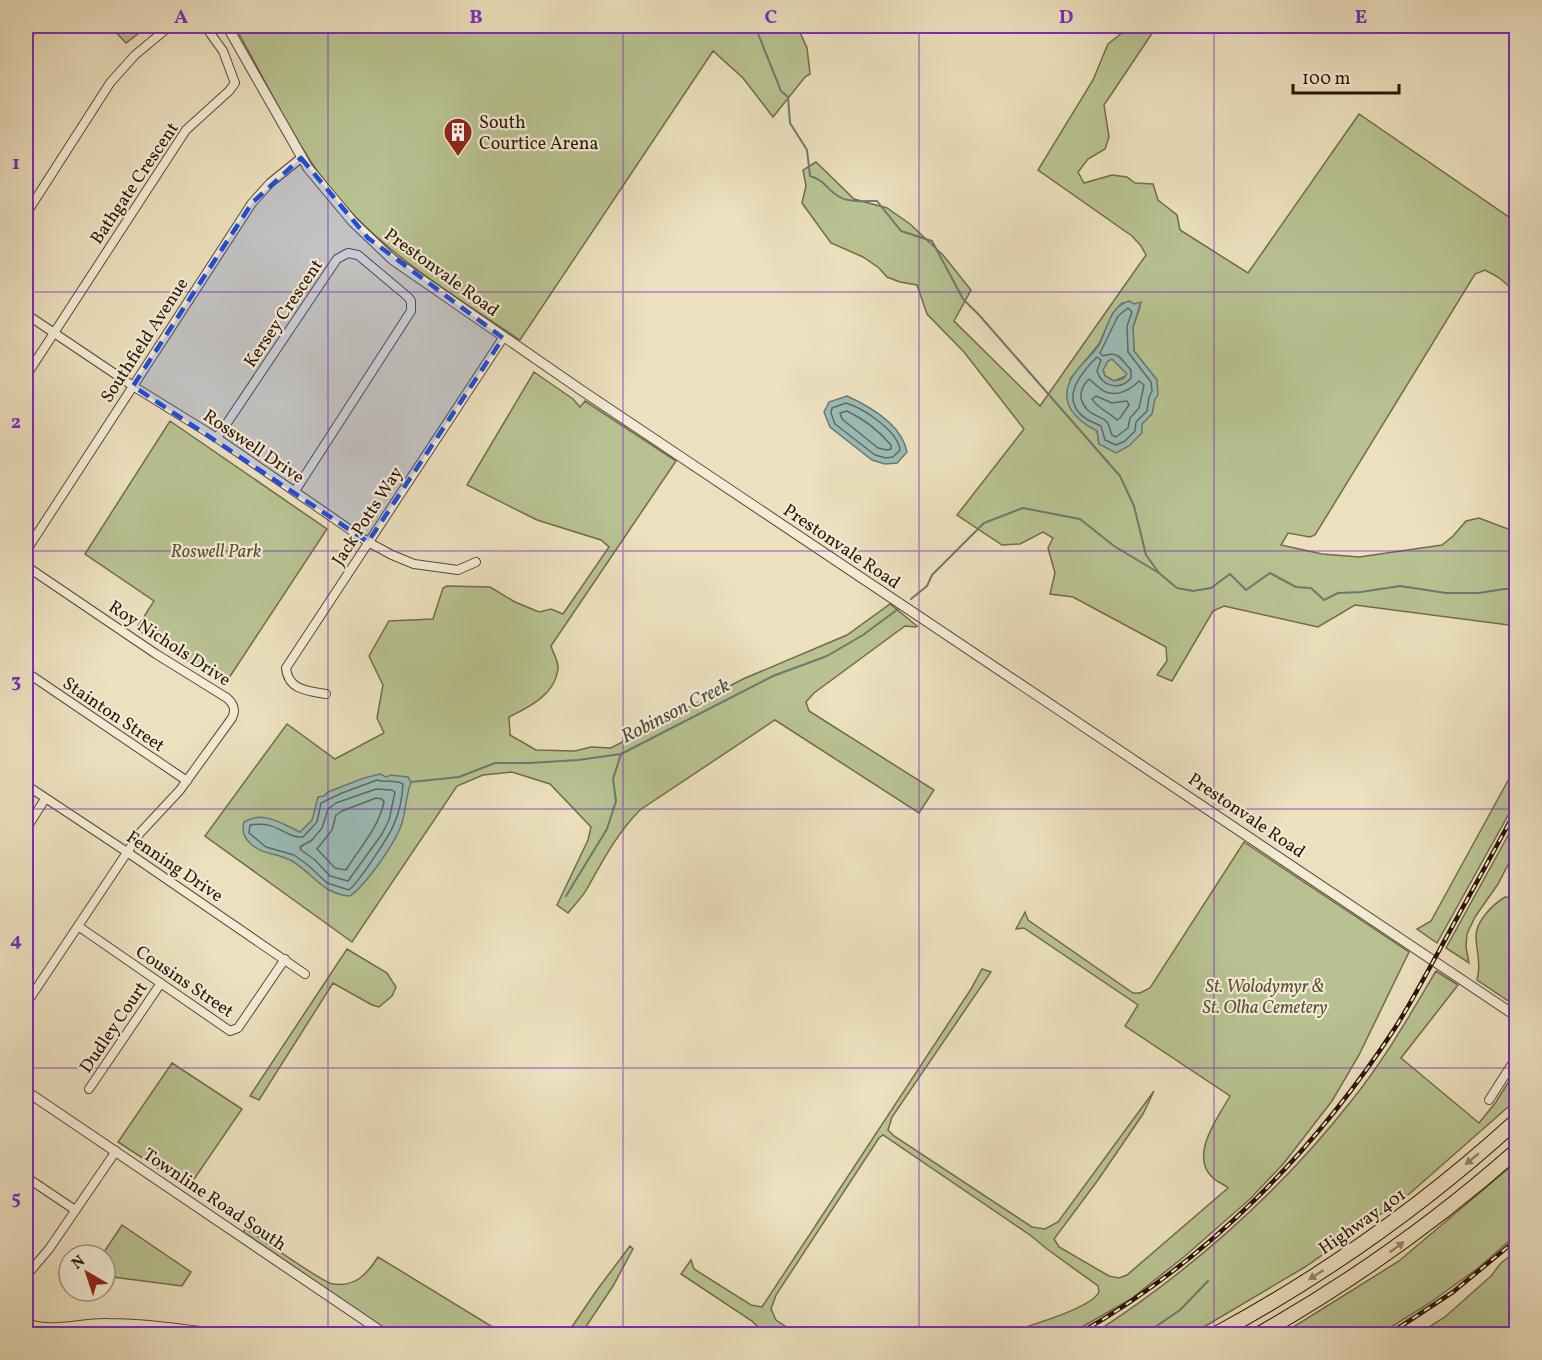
<svg xmlns="http://www.w3.org/2000/svg" width="1542" height="1360" font-family="Vollkorn,serif">
<style>
.green{fill:#b8c291;stroke:#726a4c;stroke-width:1.5;fill-rule:evenodd}
.water{fill:#99bcb6;stroke:#6d7870;stroke-width:1.5;fill-rule:evenodd}
.lines{fill:none;stroke-linecap:round;stroke-linejoin:round}
.shore{stroke:#62685f;stroke-width:1.5}
.stream{stroke:#6d7870;stroke-width:2}
.minor-casing{stroke:#5b4636;stroke-width:10}
.tertiary-casing{stroke:#5b4636;stroke-width:11}
.motorway-casing{stroke:#2b1308;stroke-width:16}
.minor{stroke:#f3ebd5;stroke-width:8}
.tertiary{stroke:#f3ebd5;stroke-width:9}
.motorway{stroke:#ece0be;stroke-width:14}
.rail-casing{stroke:#2b1308;stroke-width:4.5}
.rail{stroke:#f3ebd5;stroke-width:2;stroke-dasharray:7;stroke-linecap:butt}
.oneway{fill:#95846c}
.marked{fill:#1d4ed8;fill-opacity:0.2;stroke:#1d4ed8;stroke-width:4.5;stroke-dasharray:12 8;stroke-linejoin:round}
.grid{fill:none;stroke:#7b2cbf;stroke-width:1.5;stroke-opacity:0.55}
.labels{text-anchor:middle;stroke-width:4.5;stroke-linejoin:round;paint-order:stroke}
.poi-label{font-size:18px;fill:#2b1308;stroke:#f3ebd5;text-anchor:start}
.street-label{font-size:18px;fill:#2b1308;stroke:#f3ebd5}
.park-label{font-size:18px;font-style:italic;fill:#5c5038;stroke:#f3ebd5}
.water-label{font-size:20px;font-style:italic;fill:#524e45;stroke:#f3ebd5}
.neatline{fill:none;stroke:#7b2cbf;stroke-width:2}
.grid-label{font-size:20px;text-anchor:middle;font-weight:bold;fill:#7b2cbf}
</style>
<rect width="100%" height="100%" fill="#ece0be"/>
<filter id="stains"><feTurbulence type="fractalNoise" baseFrequency=".00333" numOctaves="4"/><feColorMatrix values="0 0 0 0 .2 0 0 0 0 .09 0 0 0 0 .02 0 0 0 .5 -.17"/></filter>
<radialGradient id="worn" r=".72"><stop offset=".6" stop-color="#630" stop-opacity="0"/><stop offset="1" stop-color="#630" stop-opacity=".3"/></radialGradient>
<path class="green" d="M110,26H148L126,43Z
M249,26H797L807,48L810,74L805,77L773,117L743,78L713,51L520,340C448,292 371,246 320,175C289,131 265,80 238,32Z
M1131,26H1157L1104,105L1109,137L1105,149L1088,159L1078,172L1084,183L1112,175L1127,177L1135,183L1153,184L1158,200L1177,215L1180,230L1248,273L1359,114L1516,222V292L1498,277L1485,270L1475,274L1315,535L1310,537L1288,533L1281,545L1322,554L1359,557L1442,545L1453,536L1466,521L1479,518L1516,532V626L1355,605L1318,627L1224,606L1213,611L1172,681L1157,675L1167,661L1166,647L1073,597L1050,594L1055,573L1048,548L1053,538L1043,532L1020,544L1002,545L957,515L1024,429L964,352L927,314L917,285L900,282L887,277L879,268L863,257L831,243L802,203L806,186L803,170L816,162L854,199L887,208L910,224L943,255L971,290L954,321L1040,406L1146,255L1141,246L1132,236L1038,170L1093,80L1108,44ZM1122,303L1140,307L1133,327L1134,351L1157,380L1152,414L1142,424L1099,444L1097,431L1070,379L1099,344L1113,313Z
M1112,359L1114,360L1128,375L1114,381L1105,376L1103,370L1108,361Z
M534,372L573,399L580,407L585,401L676,461L551,646C553,653 559,662 558,669C555,695 529,707 509,717L510,735L536,750L575,751L591,747L611,748L743,679L847,635L890,604L917,626L915,627L905,626L814,693L806,702L809,711L934,790L919,813L775,720L640,810C618,832 603,860 588,887C583,897 574,905 568,913L557,905L588,840L591,827L550,784L512,772L483,775L457,786L352,942L205,836L287,724L335,759L384,733L377,718L383,685L369,656L389,621L433,619L443,588L447,586L490,587L515,602L539,612L551,609L563,614L609,547L601,540L537,520L467,485Z
M170,421L327,529L225,684L136,629L154,601L85,554Z
M1516,766V801L1437,943L1417,929L1431,921Z
M1516,821V849L1498,884L1475,917L1467,934L1466,947L1469,963L1446,948Z
M1244,842L1409,952L1359,1055L1332,1101L1284,1163L1250,1199L1185,1256L1131,1299L1075,1331L1069,1334H1004C1024,1327 1091,1309 1099,1292L1098,1286L1047,1249L1030,1235L883,1135L879,1138L776,1295L771,1309L776,1320L797,1334H777L771,1332L767,1334H756L758,1327L752,1321L681,1274L691,1260L694,1269L751,1305L762,1307L971,989L982,969L991,972L892,1117L888,1130L894,1136L1032,1227L1045,1229L1058,1222L1154,1091L1143,1114L1098,1180L1054,1239L1059,1247L1109,1276L1119,1278L1127,1275L1228,1188C1224,1184 1217,1182 1213,1178C1188,1156 1219,1116 1230,1096L1125,1026L1138,1005L1024,928L1016,929L1025,912L1028,920L1133,993H1140L1150,988Z
M1505,897L1516,899V1006L1477,980C1481,965 1477,953 1476,938C1475,922 1492,905 1505,897Z
M347,949L387,973L396,987L392,996L379,1007L372,1005L333,983L259,1100L250,1096Z
M1436,971L1458,985L1401,1058L1479,1123L1496,1102L1516,1070V1100L1408,1195L1305,1267L1192,1334H1093C1192,1270 1279,1193 1352,1100C1384,1060 1410,1015 1436,971Z
M172,1063L242,1109L188,1188L118,1142Z
M1516,1162V1235L1477,1269L1428,1304L1380,1334H1282L1399,1261Z
M122,1225L191,1272L182,1286L105,1276V1255H102Z
M246,1228C259,1237 323,1283 333,1284C356,1287 367,1274 378,1257L504,1334H392L243,1232Z
M630,1246L633,1249L613,1286L581,1334H567L597,1290Z
M1516,1251V1334H1418L1445,1317L1491,1276L1500,1264Z"/>
<path class="water" d="M1129,301L1134,304L1141,302L1133,327L1134,351L1157,380L1158,395L1155,399L1152,414L1142,424V433L1129,446L1116,453L1099,444L1097,431C1077,421 1059,404 1070,381C1076,367 1091,357 1099,345C1108,328 1109,307 1129,301ZM1112,359L1127,374L1123,379L1114,381L1105,376L1103,370L1108,361Z
M847,396C871,407 902,425 907,452L897,463L885,464L872,460L830,427L824,412L829,402Z
M380,774L386,777L391,775L408,777L411,782C406,795 406,810 402,823C396,842 366,885 350,896C322,894 314,874 292,861C278,853 262,855 250,843C243,836 242,831 244,822C264,810 282,824 300,832L312,820L318,797L324,796L328,792L364,778Z"/>
<g class="lines">
<path class="shore" d="M1128,308L1132,312L1127,326L1128,352L1151,382L1152,391L1149,397L1147,411L1136,422L1135,431L1125,441L1116,445L1105,440L1101,426C1097,424 1092,422 1088,420C1058,401 1079,375 1097,357L1101,360L1097,371C1102,387 1120,391 1131,378V370C1121,360 1119,350 1103,356L1100,353L1118,316Z
M1089,379C1092,381 1093,383 1096,385C1110,400 1127,393 1139,381L1144,385L1139,408L1130,418L1128,428L1116,437L1112,435C1110,431 1110,426 1107,422C1102,417 1095,416 1090,412C1078,402 1078,390 1089,379Z
M1096,396L1112,403L1127,401L1129,405L1120,418L1117,420C1109,412 1097,408 1092,399Z
M846,403C863,408 898,431 900,450L893,457L886,458L875,455L835,424L831,413L832,408Z
M847,411C864,419 879,431 891,445V449L887,450L878,448L842,419L840,413Z
M377,780C386,783 395,779 403,784C401,822 387,838 367,868C361,876 357,883 349,890L327,883L309,866L294,855L266,847L249,833L250,825C278,820 284,838 303,837L317,822L321,803L342,793Z
M376,789L392,790L395,792L389,820L382,834L348,881L330,876L315,860L301,850L300,847L312,840L322,828L328,809L336,803Z
M376,798L382,799L384,802C378,829 360,847 346,870L335,868L317,849L332,830L336,815L342,811Z"/>
<path class="stream" d="M755,26L781,91L788,97L790,123L807,150L810,176C825,180 826,189 838,196C848,203 865,201 877,201L901,231L932,241L963,299L980,316L1120,476L1134,506L1146,555L1159,573
M911,599L927,586L932,575L984,523L1023,508L1080,519L1114,546L1159,573L1177,588L1193,591L1211,588L1230,574L1246,590L1270,573L1296,587L1311,588L1324,600L1338,593L1361,592L1400,586L1446,593H1479L1504,589H1516
M411,782L459,777L495,763H529L578,760L621,754L773,676L827,656L863,635L898,609
M566,896L607,829L616,801L613,779L621,754
M1145,1334L1180,1310L1208,1281"/>
<g class="minor-casing">
<path id="minor" d="M26,37L35,26
M26,214L110,83L135,55L170,26
M26,314L133,386L217,438L368,542L392,555L414,564L458,570L476,562
M26,376L186,130L229,91L235,83L223,51L205,26
M217,438L337,259L348,253L358,255L408,297L411,301V311L295,491
M26,551L252,203L270,183L301,158
M26,566L156,654L227,698C234,704 236,710 232,718L180,790L140,833L26,1004
M26,672L187,781
M326,694C308,691 288,690 286,668L503,338
M26,785L127,852L305,974
M26,829L45,799
M78,926L230,1031L238,1028L285,959
M89,1089L161,983
M1489,1100L1516,1058
M26,1177L75,1210
M26,1276L49,1249L116,1151
M26,1323C53,1333 80,1322 108,1323C147,1323 184,1329 223,1334
M367,1334L372,1326"/>
</g>
<g class="tertiary-casing">
<path id="tertiary" d="M227,26L308,168L353,222L393,260L581,390L1516,1016
M26,1091L385,1334"/>
</g>
<g class="motorway-casing">
<path id="motorway" d="M1216,1334C1325,1275 1425,1204 1516,1121
M1259,1334C1351,1282 1437,1221 1516,1151"/>
</g>
<use href="#minor" class="minor"/>
<use href="#tertiary" class="tertiary"/>
<use href="#motorway" class="motorway"/>
<g class="rail-casing">
<path id="rail" d="M1078,1334C1207,1261 1314,1152 1395,1028C1411,1003 1425,976 1440,949C1465,903 1491,857 1516,810
M1389,1334L1453,1292L1516,1240"/>
</g>
<use href="#rail" class="rail"/>
</g>
<defs><path id="oneway-solid" d="M-6-.8H1V-3.2L6.5 0L1 3.2V.8H-6Z" transform="scale(1.5)"/></defs>
<g class="oneway">
<use href="#oneway-solid" transform="translate(1472 1159) rotate(140)"/>
<use href="#oneway-solid" transform="translate(1397 1247) rotate(-36)"/>
<use href="#oneway-solid" transform="translate(1316 1275) rotate(147)"/>
</g>
<path class="marked" d="M301,158L368,238L503,338L368,542L133,386L252,203Z"/>
<path class="grid" d="M328,26V1334M623,26V1334M919,26V1334M1214,26V1334M26,292H1516M26,551H1516M26,809H1516M26,1068H1516"/>
<defs>
<g id="building-pin" transform="scale(1.5)"><path d="M0 17L-7.5 6A9.5 9.5 0 1 1 7.5 6Z" fill="#8f2418" stroke="#f3ebd5"/><path d="M-4-6H4V6H1V3H-1V6H-4ZM-2.5-4.3h1.7v1.8h-1.7ZM.8-4.3h1.7v1.8H.8ZM-2.5-1h1.7V.8h-1.7ZM.8-1h1.7V.8H.8Z" fill="#fff"/></g>
</defs>
<g fill-rule="evenodd">
<use href="#building-pin" x="458" y="132"/>
</g>
<g class="labels">
<g class="poi-label">
<text x="479" y="128">South<tspan x="479" dy="21">Courtice Arena</tspan></text>
</g>
<g class="street-label">
<text transform="translate(134 183) rotate(-56)" y="6">Bathgate Crescent</text>
<text transform="translate(442 272) rotate(36)" y="6">Prestonvale Road</text>
<text transform="translate(283 313) rotate(-56)" y="6">Kersey Crescent</text>
<text transform="translate(144 340) rotate(-57)" y="6">Southfield Avenue</text>
<text transform="translate(254 446) rotate(34)" y="6">Rosswell Drive</text>
<text transform="translate(367 516) rotate(-57)" y="6">Jack Potts Way</text>
<text transform="translate(842 546) rotate(34)" y="6">Prestonvale Road</text>
<text transform="translate(170 643) rotate(33)" y="6">Roy Nichols Drive</text>
<text transform="translate(114 714) rotate(34)" y="6">Stainton Street</text>
<text transform="translate(1247 815) rotate(34)" y="6">Prestonvale Road</text>
<text transform="translate(175 866) rotate(34)" y="6">Fenning Drive</text>
<text transform="translate(185 981) rotate(34)" y="6">Cousins Street</text>
<text transform="translate(113 1027) rotate(-56)" y="6">Dudley Court</text>
<text transform="translate(215 1199) rotate(34)" y="6">Townline Road South</text>
<text transform="translate(1362 1221) rotate(-35)" y="6">Highway 401</text>
</g>
<g class="park-label">
<text x="216" y="557">Roswell Park</text>
<text x="1265" y="992">St. Wolodymyr &amp;<tspan x="1265" dy="21">St. Olha Cemetery</tspan></text>
</g>
<g class="water-label">
<text transform="translate(675 710) rotate(-27)" y="7">Robinson Creek</text>
</g>
</g>
<rect width="1542" height="1360" fill="none" stroke="#ece0be" stroke-width="66"/>
<g transform="translate(87 1273) rotate(321)"><circle r="28" fill="#f3ebd5" stroke="#a39583" stroke-width="1.5"/>
<path d="M0-4.5L10 22L0 15L-10 22Z" fill="#8f2418"/>
<text y="-9" font-size="16" font-weight="bold" text-anchor="middle" fill="#2b1308">N</text>
</g>
<path d="M1293 84v9h106v-9" fill="none" stroke="#2b1308" stroke-width="3"/>
<text x="1302" y="84" font-size="18" fill="#2b1308" stroke="#f3ebd5" stroke-width="4.5" paint-order="stroke">100 m</text>
<rect x="33" y="33" width="1476" height="1294" class="neatline"/>
<g class="grid-label">
<text x="181" y="23">A</text>
<text x="476" y="23">B</text>
<text x="771" y="23">C</text>
<text x="1066" y="23">D</text>
<text x="1361" y="23">E</text>
<text x="16" y="169">1</text>
<text x="16" y="428">2</text>
<text x="16" y="687">3</text>
<text x="16" y="946">4</text>
<text x="16" y="1204">5</text>
</g>
<rect width="100%" height="100%" filter="url(#stains)"/>
<rect width="100%" height="100%" fill="url(#worn)"/>
</svg>
